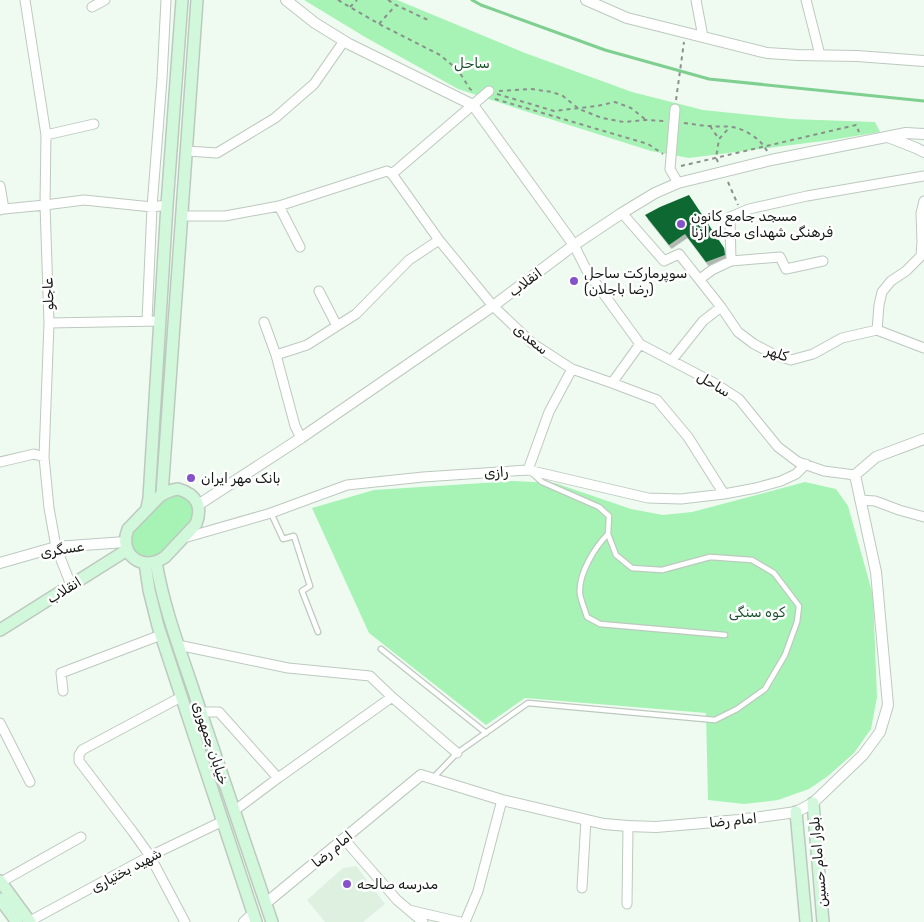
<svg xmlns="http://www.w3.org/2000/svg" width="924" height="922" font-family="Rubik,'Noto Sans Arabic',sans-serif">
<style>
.built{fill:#def1e1}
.green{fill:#a7f3b6}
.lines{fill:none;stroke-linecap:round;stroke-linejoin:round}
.stream{stroke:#7ecf90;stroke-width:3}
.building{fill:#0d6830;filter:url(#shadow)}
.service-casing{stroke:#bdc9bf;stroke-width:7}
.minor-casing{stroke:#bdc9bf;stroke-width:11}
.tertiary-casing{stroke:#bdc9bf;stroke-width:12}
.secondary-casing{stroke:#bdc9bf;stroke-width:14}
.path{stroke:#89918a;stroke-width:2;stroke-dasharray:4 4;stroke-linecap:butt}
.service{stroke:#fff;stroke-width:4.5}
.minor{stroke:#fff;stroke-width:9}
.tertiary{stroke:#fff;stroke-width:10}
.secondary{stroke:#d2f8dc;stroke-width:11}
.poi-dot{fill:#8552ca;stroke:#fff;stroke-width:2}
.labels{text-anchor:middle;stroke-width:5;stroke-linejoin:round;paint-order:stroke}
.park-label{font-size:14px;fill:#1a532b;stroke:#fff}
.poi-label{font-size:14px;fill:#161a16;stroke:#fff;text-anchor:start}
.street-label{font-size:14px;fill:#161a16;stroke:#fff}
</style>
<defs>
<filter id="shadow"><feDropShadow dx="2.5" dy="4" stdDeviation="0" flood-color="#0004"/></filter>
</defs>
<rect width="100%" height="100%" fill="#effbf1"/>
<path class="built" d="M356,866L385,904L363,922H325L307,900L343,868Z"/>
<path class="green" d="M304,0H397L525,53L632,92L703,110L791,119L875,122L880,132L831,140L689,158L651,151L528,112L458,89L365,37Z
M513,481L555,483L631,509L663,515L692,512L805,482L836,489L848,506L873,595L877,697L871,729L854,753L828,776L809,789L778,800L744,804L708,800L706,713L525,698L486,725L369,633L312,508L374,490Z
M172,495C184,495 195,502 193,516C192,523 164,552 157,556C151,559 142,558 136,553C130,547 130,539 133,531L163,500Z"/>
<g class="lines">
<path class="stream" d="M472,0L481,5L605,50L709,79L924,101"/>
</g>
<path class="building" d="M689,195L724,248L725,255L706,262L685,234L669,245L645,215L660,207Z"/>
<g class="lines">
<g class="service-casing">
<path id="service" d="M271,513L283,539L294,536L310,586L302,591L318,632
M608,534C595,547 578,574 580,594C581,601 585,610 587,617L600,624L725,635
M381,649L486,733
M434,777L457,753L528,703L715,720L737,709L765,689L785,655L797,622L799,606L774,573L752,560L710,557L662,570L632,568L616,555L608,534L609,516L599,507L542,482L531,472"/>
</g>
<g class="minor-casing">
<path id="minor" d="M25,0L46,135L45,205L49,323L44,457L49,508L56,547L71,585
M696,0L703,37
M806,0L820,55
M92,7L105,0
M675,109L670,169L678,183
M46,135L94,124
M187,151L217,153L275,118L314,84L344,41
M392,174L489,91
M0,186L4,209
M279,206L300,247
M0,210L4,209L45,205L84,200L152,207L167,205
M622,213L664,261L679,254L721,307L738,332L754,344L775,355L791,360L813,354L842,338L877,330
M182,216H225L279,206L387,171L392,174L439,240L493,306L532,343L572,369
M574,245L587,271L640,344L716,384L739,399L778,447L798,462L824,471L855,475
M731,261L730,217L749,209L807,196L924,176
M700,279L712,270L731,261L780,257L786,269L823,261
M319,291L337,326
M147,321L152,207L162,79L166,0
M264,322L276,355L295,426L301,438
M49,323L160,321
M877,330L879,305L882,292L891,281L906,271L921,256L922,242L921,213L924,201
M877,330L924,348
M276,355L307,345L356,314L409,260L439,240
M672,360L703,321L721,307
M612,383L640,344
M0,462L34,454L44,457
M528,470L549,412L572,369L612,383L657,400L688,437L724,494
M860,500L875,501L899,510L924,517
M184,538L271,513L347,485L423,477L528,470L648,498L681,499L724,494L756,488L781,481L796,474L806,464
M178,645L288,668L370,676L392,697L457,753
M63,691L61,673L161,635
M181,697L82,750L79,755V761L133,832L150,856L185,922
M201,712H219L278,778
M0,723L30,782
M234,811L278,778L392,697
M344,839L397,900L423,922
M1,882L81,837
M582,888L586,820
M627,904L628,826
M409,910L460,922
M30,921L150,856L223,821
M465,922L478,891L502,800"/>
</g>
<g class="tertiary-casing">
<path id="tertiary" d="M286,0L315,23L349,44L473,105L574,245
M586,0L627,18L767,53L798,55L857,56L924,61
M888,137L916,148L924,152
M198,505L301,438L493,306L574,245L622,213L655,193L678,183L771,160L906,133L924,134
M0,563L56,547L125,542
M266,903L421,775L502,800L604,824L628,826L656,827L739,820L796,812L813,803L863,755L880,732L888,705L876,572L855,475L876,457L924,439
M244,922L253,914"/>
</g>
<g class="secondary-casing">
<path id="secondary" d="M178,489C196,494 203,506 196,524L165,557C142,573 118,554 128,529L160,496C166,492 171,490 178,489Z
M162,494L197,0
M147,508L149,498L167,205L182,0
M156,562C164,610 182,655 197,701C222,775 247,848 272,922
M145,563L149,590L158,626L256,922
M0,630L127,550
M813,803L823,922
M796,812L806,922
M0,881L30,922
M0,899L17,922"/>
</g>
<path class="path" d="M338,0L379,24L440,55L458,70L470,89L474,92
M388,0L396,5L430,21
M350,7L357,0
M379,24L395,6
M499,91L531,89L552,92L563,96L579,109L602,118L624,122L646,120L664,121
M497,94L554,111L597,106L615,102L631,108L646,120
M495,99L648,144L663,154
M676,100L684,42
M684,123C693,124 702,126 712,126C718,127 725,126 732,127C745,129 761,139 767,151
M710,126L719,139
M718,162L716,158L719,139L730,127
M681,166L856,125L859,132
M728,182L738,205"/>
<use href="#service" class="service"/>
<use href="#minor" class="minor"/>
<use href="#tertiary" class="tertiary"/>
<use href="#secondary" class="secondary"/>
</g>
<g class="poi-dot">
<circle cx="681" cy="224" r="5"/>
<circle cx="574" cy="281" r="5"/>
<circle cx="191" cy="478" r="5"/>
<circle cx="347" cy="884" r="5"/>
</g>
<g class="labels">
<g class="park-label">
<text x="472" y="68">ساحل</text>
<text x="757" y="617">کوه سنگی</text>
</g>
<g class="poi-label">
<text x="691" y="221">مسجد جامع کانون<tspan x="691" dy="16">فرهنگی شهدای محله ازنا</tspan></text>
<text x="584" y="278">سوپرمارکت ساحل<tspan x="584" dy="16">(رضا باجلان)</tspan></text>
<text x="201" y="483">بانک مهر ایران</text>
<text x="357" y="889">مدرسه صالحه</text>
</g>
<g class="street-label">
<text transform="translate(525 282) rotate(-37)" y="5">انقلاب</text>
<text transform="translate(48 294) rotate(-92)" y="5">عاجلو</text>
<text transform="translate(531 339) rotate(39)" y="5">سعدی</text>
<text transform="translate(777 353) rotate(19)" y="5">کلهر</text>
<text transform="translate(714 384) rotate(31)" y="5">ساحل</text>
<text transform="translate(496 472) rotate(-4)" y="5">رازی</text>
<text transform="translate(62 549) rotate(-9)" y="5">عسگری</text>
<text transform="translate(64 590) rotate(-32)" y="5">انقلاب</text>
<text transform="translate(211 743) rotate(72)" y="5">خیابان جمهوری</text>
<text transform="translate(733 820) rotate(-6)" y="5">امام رضا</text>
<text transform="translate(332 849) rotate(-40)" y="5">امام رضا</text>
<text transform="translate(818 862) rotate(-95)" y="5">بلوار امام حسین</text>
<text transform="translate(126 870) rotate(-28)" y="5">شهید بختیاری</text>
</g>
</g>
</svg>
